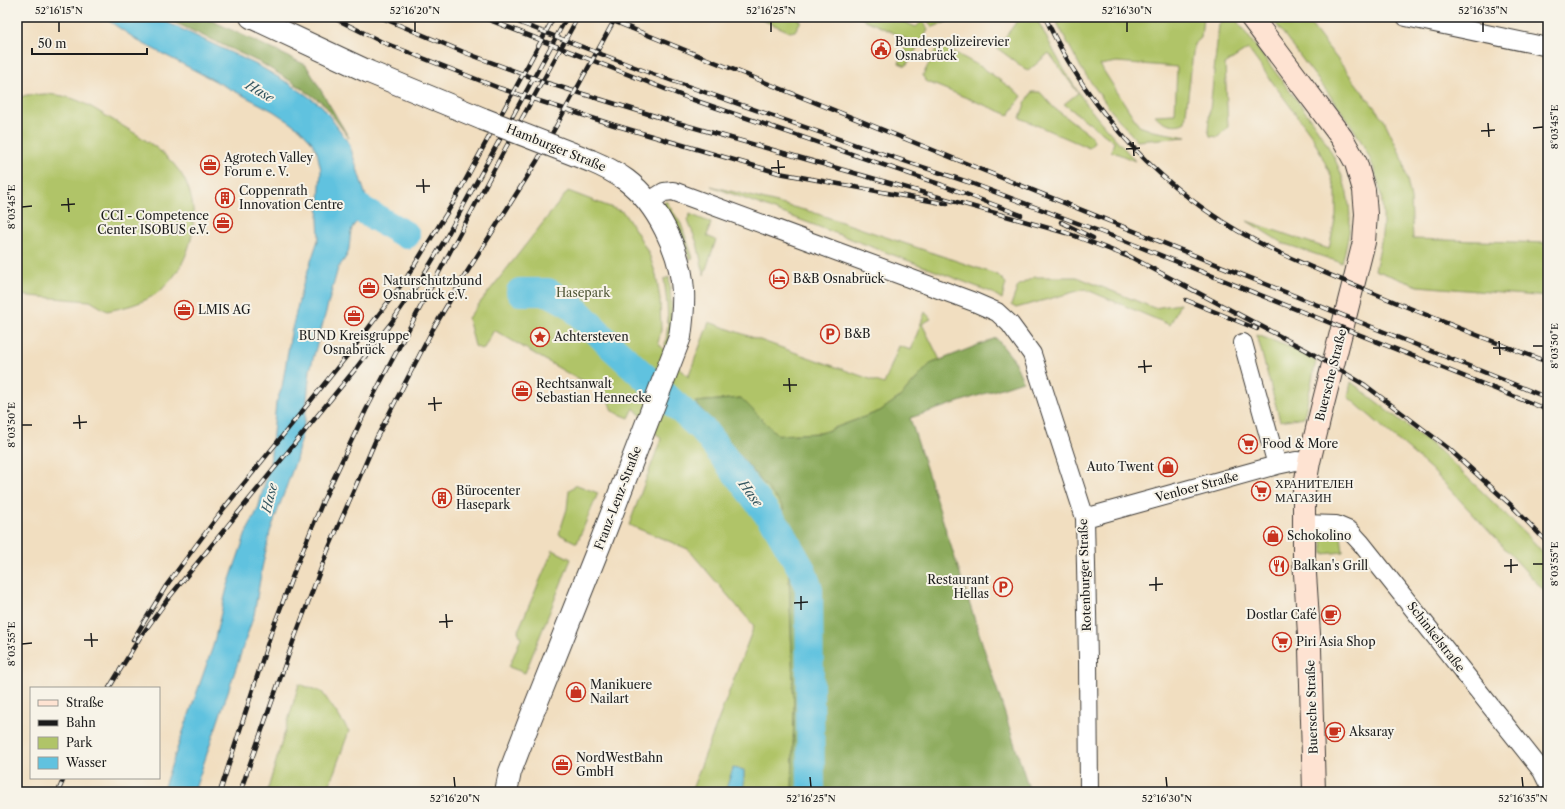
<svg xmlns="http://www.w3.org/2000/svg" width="1565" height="809" font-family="'Libre Caslon Text',serif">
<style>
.green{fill:#b0c468;stroke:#667042}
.forest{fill:#8caa5c;stroke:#54633c}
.water{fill:#61c2df;stroke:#3e6f7e}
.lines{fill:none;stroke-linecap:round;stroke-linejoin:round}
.river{stroke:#61c2df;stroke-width:28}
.minor-casing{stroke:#3c3935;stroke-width:20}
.tertiary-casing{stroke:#3c3935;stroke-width:24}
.secondary-casing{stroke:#3c3935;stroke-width:24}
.minor{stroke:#fff;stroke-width:18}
.tertiary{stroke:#fff;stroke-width:22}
.secondary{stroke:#fee3d2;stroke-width:22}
.rail-casing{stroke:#1c1c1c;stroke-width:4.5}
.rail{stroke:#f7f3e8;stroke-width:3;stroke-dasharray:9;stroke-linecap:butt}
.tertiary-bridge-casing{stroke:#3c3935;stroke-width:24;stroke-linecap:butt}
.tertiary-bridge{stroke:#fff;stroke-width:22}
.ticks{fill:none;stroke:#1c1c1c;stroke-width:1.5}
.labels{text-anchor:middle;stroke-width:4;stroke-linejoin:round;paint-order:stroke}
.poi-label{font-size:12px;fill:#1c1c1c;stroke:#f7f3e8;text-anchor:start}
.street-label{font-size:12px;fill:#1c1c1c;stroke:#f7f3e8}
.park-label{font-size:12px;fill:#505737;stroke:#f7f3e8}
.water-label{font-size:13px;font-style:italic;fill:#345660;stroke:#f7f3e8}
.neatline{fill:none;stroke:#1c1c1c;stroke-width:1.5}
.ticks-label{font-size:10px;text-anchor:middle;fill:#1c1c1c}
</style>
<rect width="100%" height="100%" fill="#f7f3e8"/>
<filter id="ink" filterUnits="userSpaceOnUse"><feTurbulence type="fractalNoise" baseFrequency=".025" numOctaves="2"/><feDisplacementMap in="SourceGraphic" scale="8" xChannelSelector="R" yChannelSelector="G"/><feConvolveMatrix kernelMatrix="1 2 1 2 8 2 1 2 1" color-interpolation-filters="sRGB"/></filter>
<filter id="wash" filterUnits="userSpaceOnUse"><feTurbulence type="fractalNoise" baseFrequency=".012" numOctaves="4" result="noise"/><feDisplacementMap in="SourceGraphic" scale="16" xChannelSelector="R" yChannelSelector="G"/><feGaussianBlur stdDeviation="0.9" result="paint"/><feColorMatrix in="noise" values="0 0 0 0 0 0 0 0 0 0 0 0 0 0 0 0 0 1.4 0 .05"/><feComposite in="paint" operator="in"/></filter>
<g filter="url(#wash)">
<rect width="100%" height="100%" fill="#f1dec0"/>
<path class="green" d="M756,17H799L798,20L801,21L795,31L790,32Z
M859,17H893L916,27L922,21L925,24L928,30L906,66L899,63L909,40Z
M927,17H951L949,21L933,27L928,22Z
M1020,17H1036C1049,42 1062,68 1078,92C1094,117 1116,138 1135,161L1111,151L1114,142L1064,104L1078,93L1049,53L1028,71L997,48Z
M1054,17H1203L1201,38L1194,44L1185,122C1176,128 1161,123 1155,115L1175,114L1177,67L1117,62L1100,65L1139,126L1153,131L1186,137L1137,141L1109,108L1081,68Z
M1225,17H1234C1252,42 1271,66 1289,90C1318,128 1349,169 1350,218C1350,233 1346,248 1342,263L1282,243L1247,221L1329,249L1336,215V193L1330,173L1312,136L1248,49L1225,64L1228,127L1218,137L1210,136L1208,129L1219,24Z
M1271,17H1305L1384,120L1403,160L1411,199L1413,239L1548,243V297L1418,286L1375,270C1379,252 1384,232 1383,213C1380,160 1352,125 1322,85C1305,63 1288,40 1271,17Z
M939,44L983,68L1022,96L1009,115L925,81L923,75Z
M1032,92H1040L1054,108L1092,136L1094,142L1089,148L1020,118L1025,104Z
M46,94C53,95 61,95 67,97C84,101 99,112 113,120C137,135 163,148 180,172C207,212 191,273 151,297C137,305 122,308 107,311L90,301L17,295V98L27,95Z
M711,186L812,212L998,275L1006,283L1002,299L991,292Z
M568,191L623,212L636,231L649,254L656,275L660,299L661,330L658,343L688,377L709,322L884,384L899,346L911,350L925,312L931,319L922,324L940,360L930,364L900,397L880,411L821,433L778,435L741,398L696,402L783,507L789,578L794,708L792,792H691L754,626L688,549L629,525L661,439L634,408L629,418L612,411L605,391L569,374L494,330L483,350L475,346L468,318Z
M666,201L681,224L693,258L689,259C684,238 675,221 663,204Z
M690,214L711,223L707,236L716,240L704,275L697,243L688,221Z
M669,277L672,313L669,347L665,345C670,323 667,301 664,279Z
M1034,277H1077L1154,308L1180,304L1170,325L1085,289L1016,308L1011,305L1018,286Z
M1257,335L1295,349L1316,361L1304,417L1280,421Z
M1351,382L1440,451L1530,538L1548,558V595L1431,469L1348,397Z
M577,485L598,493L577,543L559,534L567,509L569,490Z
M1327,532L1341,535L1343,552L1323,554L1321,533Z
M553,550L571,559L525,673L509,667L521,638L518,631Z
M299,684L322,692L349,731L327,792H267Z"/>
<path class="forest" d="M163,17H204L306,65L349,138L324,104L294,83L261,63Z
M996,338L1014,360L1023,381L910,418L1030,792H792L794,708L789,578L783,507L695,402L741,398L778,435L821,433L880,411L900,397L930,364Z"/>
<path class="water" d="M103,17H156L259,66L290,84L322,106L349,143L369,206L375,212V218C370,221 363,218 357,222C347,229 352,245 347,255C345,259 341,264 338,268L310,370L305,419L296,460L270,532L262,568L254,615L194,792H162L213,646L227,588L246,533L258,509L270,463L276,403L282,387L291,333L302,288L319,237L318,219L321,170L317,152L311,141L300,129L273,111L140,42Z
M733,768L744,770V792H725Z"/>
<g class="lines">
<path class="river" d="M342,198L406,235
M520,292H548L570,304L612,347L704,431L778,528L802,570L809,589L811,792"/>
</g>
</g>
<g filter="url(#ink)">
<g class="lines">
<g class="minor-casing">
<path id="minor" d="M1406,17L1548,47
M648,202L664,192L673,191L974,302L997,312L1010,324L1032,354L1085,518L1088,660L1089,792
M1243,343L1277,465
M1085,518L1277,465L1296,461L1309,462
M1303,524L1336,525L1350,531L1361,543L1542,771L1548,783"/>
</g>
<g class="tertiary-casing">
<path id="tertiary" d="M251,17L369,72L483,119
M506,792L510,772L531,717L602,539L680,337C682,322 684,306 683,291C681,252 657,203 626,180C615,172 603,166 591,161"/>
</g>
<g class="secondary-casing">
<path id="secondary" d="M1251,17L1342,138L1356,163L1364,190L1366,214L1364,242L1322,408L1309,462L1304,491V559L1310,649L1314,792"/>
</g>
<use href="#minor" class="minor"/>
<use href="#tertiary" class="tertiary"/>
<use href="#secondary" class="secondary"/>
<g class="rail-casing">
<path id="rail" d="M332,17L382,42L499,88L614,125L779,173L947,204
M380,17L466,53L547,83L678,123L1066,233
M482,17L688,98L942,185L1021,215
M505,17L650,73L856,145L968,182L1120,239L1548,410
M603,17L1548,398
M1045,17C1089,112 1163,192 1256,241C1291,260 1328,274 1366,290C1426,315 1487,340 1548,362
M1061,222L1093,238
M1062,231L1129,257
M1125,254L1306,350L1365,385L1448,448L1512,506L1548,543
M1186,300L1257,329
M133,640L166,586L197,544L225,507L354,347L407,277L453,203L554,17
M109,688L139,639L167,600L357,367L391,323L421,279L443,243L567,17
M58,792L64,778
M220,792L271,633L296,567L323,501L366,410L390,364L505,149L578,17
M240,792L293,642L328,550L377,437L433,329L462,280L537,161L616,17"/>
</g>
<use href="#rail" class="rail"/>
<g class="tertiary-bridge-casing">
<path id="tertiary-bridge" d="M483,119L591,161"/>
</g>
<use href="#tertiary-bridge" class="tertiary-bridge"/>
</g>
</g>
<path class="ticks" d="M59,22V32M415,22V32M771,22V32M1127,22V32M1483,22V32M1488,123L1489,137M1533,128L1543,127M1481,131L1495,130M1133,142L1134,156M1126,149L1140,148M778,160L779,174M771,168L785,167M423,179L424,193M416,186H430M68,198L69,212M61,205L75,204M22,207L32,206M1499,341L1500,355M1533,346H1543M1493,348H1507M1144,360L1145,373M1138,367L1152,366M789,378L790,392M783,385H797M434,397L435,411M428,404L442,403M79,415L80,429M73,423L87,422M22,425H32M1511,559V573M1533,564H1543M1504,566L1518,565M1156,577V591M1149,585L1163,584M801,596V610M794,603L808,602M446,614L447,628M439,622L453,621M91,633L92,647M84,640H98M22,644L32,643M454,777L455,787M810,777L811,787M1166,777L1167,787M1522,777L1523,787"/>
<defs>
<g id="civic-ring" transform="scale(1)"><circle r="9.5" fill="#f7f3e8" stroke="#c8321e" stroke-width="1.5"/><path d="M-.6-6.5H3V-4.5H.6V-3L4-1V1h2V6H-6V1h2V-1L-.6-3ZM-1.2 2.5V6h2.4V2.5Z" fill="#c8321e"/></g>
<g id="office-ring" transform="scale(1)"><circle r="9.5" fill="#f7f3e8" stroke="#c8321e" stroke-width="1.5"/><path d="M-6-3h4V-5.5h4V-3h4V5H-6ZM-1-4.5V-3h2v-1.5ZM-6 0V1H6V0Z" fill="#c8321e"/></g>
<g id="building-ring" transform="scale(1)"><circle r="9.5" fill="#f7f3e8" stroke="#c8321e" stroke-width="1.5"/><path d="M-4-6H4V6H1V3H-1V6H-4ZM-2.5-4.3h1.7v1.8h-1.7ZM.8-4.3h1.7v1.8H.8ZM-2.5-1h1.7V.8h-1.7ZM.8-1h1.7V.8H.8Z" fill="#c8321e"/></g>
<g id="hotel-ring" transform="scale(1)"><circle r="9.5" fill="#f7f3e8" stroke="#c8321e" stroke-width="1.5"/><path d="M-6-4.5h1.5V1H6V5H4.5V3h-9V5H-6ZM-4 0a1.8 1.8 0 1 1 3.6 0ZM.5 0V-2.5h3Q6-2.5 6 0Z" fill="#c8321e"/></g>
<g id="parking-ring" transform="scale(1)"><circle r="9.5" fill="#f7f3e8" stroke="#c8321e" stroke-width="1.5"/><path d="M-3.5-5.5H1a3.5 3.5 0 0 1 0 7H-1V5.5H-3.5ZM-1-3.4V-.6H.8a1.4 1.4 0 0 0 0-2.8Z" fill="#c8321e"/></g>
<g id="sight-ring" transform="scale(1)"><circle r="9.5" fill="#f7f3e8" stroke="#c8321e" stroke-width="1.5"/><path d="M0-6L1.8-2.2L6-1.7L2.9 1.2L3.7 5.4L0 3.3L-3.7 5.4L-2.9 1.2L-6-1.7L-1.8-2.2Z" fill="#c8321e"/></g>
<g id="supermarket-ring" transform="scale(1)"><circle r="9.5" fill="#f7f3e8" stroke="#c8321e" stroke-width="1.5"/><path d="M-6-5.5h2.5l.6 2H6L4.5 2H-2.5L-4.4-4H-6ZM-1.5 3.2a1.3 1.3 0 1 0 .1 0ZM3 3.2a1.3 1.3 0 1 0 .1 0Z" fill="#c8321e"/></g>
<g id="shop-ring" transform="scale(1)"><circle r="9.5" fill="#f7f3e8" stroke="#c8321e" stroke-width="1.5"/><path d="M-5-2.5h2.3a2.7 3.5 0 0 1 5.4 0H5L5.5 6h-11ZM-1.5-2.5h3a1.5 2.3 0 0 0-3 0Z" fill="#c8321e"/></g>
<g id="restaurant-ring" transform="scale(1)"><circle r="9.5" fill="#f7f3e8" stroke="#c8321e" stroke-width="1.5"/><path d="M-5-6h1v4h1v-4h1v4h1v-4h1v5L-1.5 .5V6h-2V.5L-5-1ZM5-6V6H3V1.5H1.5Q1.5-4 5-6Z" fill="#c8321e"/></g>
<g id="cafe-ring" transform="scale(1)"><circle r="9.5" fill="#f7f3e8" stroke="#c8321e" stroke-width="1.5"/><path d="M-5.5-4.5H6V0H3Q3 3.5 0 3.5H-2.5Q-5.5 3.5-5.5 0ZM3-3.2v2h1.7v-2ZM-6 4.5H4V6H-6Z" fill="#c8321e"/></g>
</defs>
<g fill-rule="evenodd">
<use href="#civic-ring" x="881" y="49"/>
<use href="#office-ring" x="210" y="165"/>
<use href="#building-ring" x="225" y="198"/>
<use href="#office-ring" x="223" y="223"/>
<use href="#hotel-ring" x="779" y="279"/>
<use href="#office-ring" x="369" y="288"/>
<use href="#office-ring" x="184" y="310"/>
<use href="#office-ring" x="354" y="316"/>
<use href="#parking-ring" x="830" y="334"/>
<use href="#sight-ring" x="540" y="337"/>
<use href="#office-ring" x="522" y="391"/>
<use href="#supermarket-ring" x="1248" y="444"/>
<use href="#shop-ring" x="1168" y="467"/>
<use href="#supermarket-ring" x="1261" y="491"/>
<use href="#building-ring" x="442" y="498"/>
<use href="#shop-ring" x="1273" y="536"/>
<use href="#restaurant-ring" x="1279" y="566"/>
<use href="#parking-ring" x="1003" y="587"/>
<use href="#cafe-ring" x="1331" y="615"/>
<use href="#supermarket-ring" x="1282" y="642"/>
<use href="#shop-ring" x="576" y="692"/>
<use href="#cafe-ring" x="1335" y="732"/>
<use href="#office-ring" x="562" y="765"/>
</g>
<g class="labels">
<g class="poi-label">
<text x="895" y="46">Bundespolizeirevier<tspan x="895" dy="14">Osnabrück</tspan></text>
<text x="224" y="162">Agrotech Valley<tspan x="224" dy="14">Forum e. V.</tspan></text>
<text x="239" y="195">Coppenrath<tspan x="239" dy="14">Innovation Centre</tspan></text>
<text x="209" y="220" text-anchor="end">CCI - Competence<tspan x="209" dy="14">Center ISOBUS e.V.</tspan></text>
<text x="793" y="283">B&amp;B Osnabrück</text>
<text x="383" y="285">Naturschutzbund<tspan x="383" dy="14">Osnabrück e.V.</tspan></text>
<text x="198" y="314">LMIS AG</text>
<text x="844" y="338">B&amp;B</text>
<text x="354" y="340" text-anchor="middle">BUND Kreisgruppe<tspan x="354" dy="14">Osnabrück</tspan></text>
<text x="554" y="341">Achtersteven</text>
<text x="536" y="388">Rechtsanwalt<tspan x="536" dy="14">Sebastian Hennecke</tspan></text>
<text x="1262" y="448">Food &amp; More</text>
<text x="1154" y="471" text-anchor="end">Auto Twent</text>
<text x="1275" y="488">ХРАНИТЕЛЕН<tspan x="1275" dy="14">МАГАЗИН</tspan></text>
<text x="456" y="495">Bürocenter<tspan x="456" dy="14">Hasepark</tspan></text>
<text x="1287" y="540">Schokolino</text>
<text x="1293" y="570">Balkan's Grill</text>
<text x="989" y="584" text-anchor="end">Restaurant<tspan x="989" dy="14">Hellas</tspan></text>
<text x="1317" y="619" text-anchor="end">Dostlar Café</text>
<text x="1296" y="646">Piri Asia Shop</text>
<text x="590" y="689">Manikuere<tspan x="590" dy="14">Nailart</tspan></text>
<text x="1349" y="736">Aksaray</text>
<text x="576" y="762">NordWestBahn<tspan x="576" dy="14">GmbH</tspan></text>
</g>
<g class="street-label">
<text transform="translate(556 148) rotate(22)" y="4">Hamburger Straße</text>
<text transform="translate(1331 375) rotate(-76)" y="4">Buersche Straße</text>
<text transform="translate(1197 487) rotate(-15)" y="4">Venloer Straße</text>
<text transform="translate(618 498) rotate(-69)" y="4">Franz-Lenz-Straße</text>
<text transform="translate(1085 575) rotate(-92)" y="4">Rotenburger Straße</text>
<text transform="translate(1436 637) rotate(52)" y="4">Schinkelstraße</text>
<text transform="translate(1312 707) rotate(-92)" y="4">Buersche Straße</text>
</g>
<g class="park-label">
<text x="583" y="297">Hasepark</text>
</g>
<g class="water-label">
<text transform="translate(260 91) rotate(30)" y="5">Hase</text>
<text transform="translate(751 493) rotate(53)" y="5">Hase</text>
<text transform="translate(269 498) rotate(-76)" y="5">Hase</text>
</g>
</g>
<rect width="1565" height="809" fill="none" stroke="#f7f3e8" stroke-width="44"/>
<rect x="30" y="687" width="130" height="92" fill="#f7f3e8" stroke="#9f9d96"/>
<rect x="38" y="700" width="20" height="6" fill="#fee3d2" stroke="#9f9d96"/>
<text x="66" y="707" font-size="12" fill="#1c1c1c">Straße</text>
<rect x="38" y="720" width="20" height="6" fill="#1c1c1c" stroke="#9f9d96"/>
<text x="66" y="727" font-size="12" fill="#1c1c1c">Bahn</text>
<rect x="38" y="737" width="20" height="12" fill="#b0c468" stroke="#9f9d96"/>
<text x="66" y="747" font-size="12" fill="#1c1c1c">Park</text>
<rect x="38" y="757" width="20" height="12" fill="#61c2df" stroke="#9f9d96"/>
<text x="66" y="767" font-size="12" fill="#1c1c1c">Wasser</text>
<path d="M32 48v6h115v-6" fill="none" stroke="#1c1c1c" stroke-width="2"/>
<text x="38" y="48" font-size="12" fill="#1c1c1c" stroke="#f7f3e8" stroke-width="3" paint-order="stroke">50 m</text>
<rect x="22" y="22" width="1521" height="765" class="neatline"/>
<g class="ticks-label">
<text x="59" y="14">52°16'15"N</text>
<text x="415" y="14">52°16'20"N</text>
<text x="771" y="14">52°16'25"N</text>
<text x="1127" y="14">52°16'30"N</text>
<text x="1483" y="14">52°16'35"N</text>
<text transform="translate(1554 127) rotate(-90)" y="4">8°03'45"E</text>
<text transform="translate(11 207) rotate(-90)" y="4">8°03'45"E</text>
<text transform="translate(1554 346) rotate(-90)" y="4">8°03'50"E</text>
<text transform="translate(11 425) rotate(-90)" y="4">8°03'50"E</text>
<text transform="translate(1554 564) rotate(-90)" y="4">8°03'55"E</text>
<text transform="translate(11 644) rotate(-90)" y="4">8°03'55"E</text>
<text x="455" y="802">52°16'20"N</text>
<text x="811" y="802">52°16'25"N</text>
<text x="1167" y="802">52°16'30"N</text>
<text x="1523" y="802">52°16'35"N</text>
</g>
</svg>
